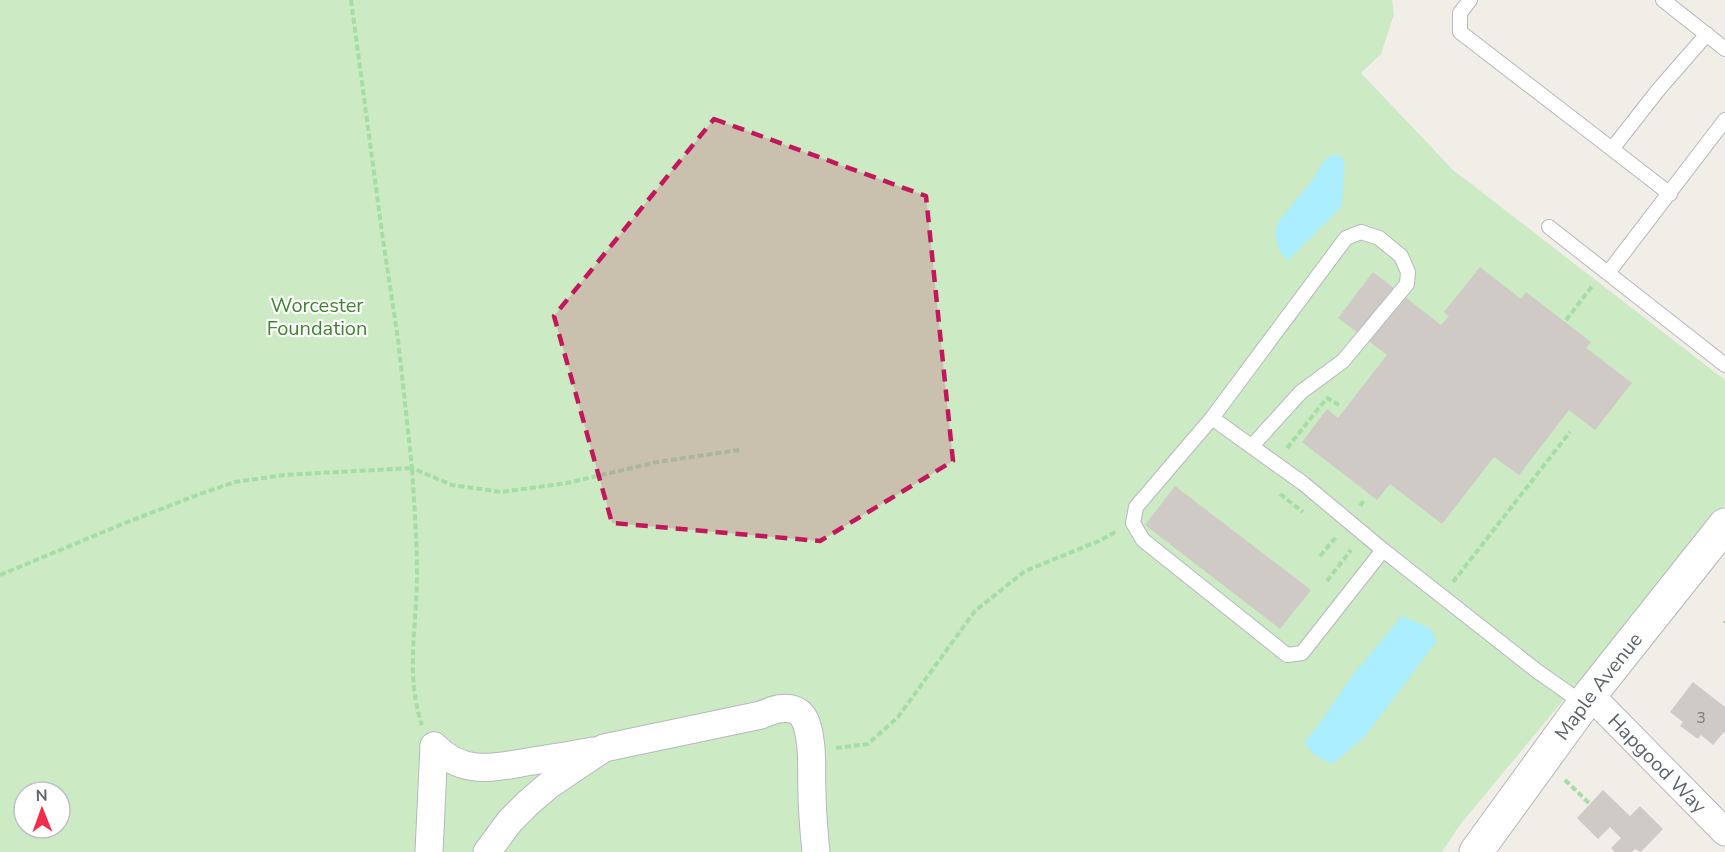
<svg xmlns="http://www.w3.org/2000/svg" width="1725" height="852" font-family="'Nunito Sans',sans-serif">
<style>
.green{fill:#cceac3;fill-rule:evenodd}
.water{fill:#aef}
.building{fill:#cfcac6}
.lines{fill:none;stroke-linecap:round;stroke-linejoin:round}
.service-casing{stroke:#b5b9bc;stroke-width:16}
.minor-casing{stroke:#b5b9bc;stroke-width:29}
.secondary-casing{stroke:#b4b9bc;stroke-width:35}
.path{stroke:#a5dda7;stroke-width:4;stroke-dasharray:6 3;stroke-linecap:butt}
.service{stroke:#fff;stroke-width:14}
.minor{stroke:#fff;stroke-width:27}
.secondary{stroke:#fff;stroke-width:33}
.marked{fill:#c2185b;fill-opacity:0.2;stroke:#c2185b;stroke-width:4.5;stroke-dasharray:12 8;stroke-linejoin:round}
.labels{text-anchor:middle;stroke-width:4.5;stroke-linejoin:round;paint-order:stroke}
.number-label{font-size:16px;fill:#7a7e80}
.park-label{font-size:20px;fill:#418530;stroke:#fff}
.street-label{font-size:20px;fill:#5e6568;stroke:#fff}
</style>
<rect width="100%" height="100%" fill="#f1ede7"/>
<path class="green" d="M0,0H1392L1394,14L1381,54L1361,73L1453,170L1725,380V505L1459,826L1442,852H0ZM24,792H60V828H24Z"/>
<path class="water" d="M1338,154L1344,160L1342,206L1287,261L1280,251L1275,234L1278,222L1314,178L1319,168L1328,157Z
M1402,616L1431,629L1436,642L1366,735L1333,764L1316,756L1304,743L1317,727L1352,676Z"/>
<path class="building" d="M1480,267L1521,299L1526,292L1591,342L1586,348L1632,383L1595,430L1569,410L1519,475L1494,457L1442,524L1390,484L1377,500L1302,442L1327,409L1338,418L1387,355L1338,318L1373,272L1441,325L1449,316L1444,312Z
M1175,486L1311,590L1280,629L1145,525Z
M1693,682L1725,707V733L1724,732L1713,745L1701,735L1698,739L1680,726L1683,722L1670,712Z
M1603,790L1630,816L1640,806L1663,829L1641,852L1635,849L1632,852H1615L1611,848L1621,838L1610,827L1598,839L1577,818Z"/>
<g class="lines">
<g class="service-casing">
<path id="service" d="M1470,0L1460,13V32L1612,149L1659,89L1707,34
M1663,0L1725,49
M1612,149L1670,194
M1549,227L1725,365
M1608,273L1725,120
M1212,418L1346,238L1361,232L1379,238L1401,256L1408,272L1407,284L1343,361L1301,392L1252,446
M1383,550L1302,653L1287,655L1143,540L1133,523L1136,507L1212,418L1304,484L1383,550L1537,671L1584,704"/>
</g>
<g class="minor-casing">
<g id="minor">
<path id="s1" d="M1590,695L1725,832"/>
<path d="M434,746C464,777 496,767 533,761C553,758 573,755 593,751"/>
<path d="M429,852L434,746"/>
<path d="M487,852L510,821L528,803L549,785L604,748L761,715C772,710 785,705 797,711C806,716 809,731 810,740C813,757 811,775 812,791C812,812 814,832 816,852"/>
</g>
</g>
<g class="secondary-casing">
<g id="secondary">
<path id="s2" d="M1476,852L1590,695L1725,525"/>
</g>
</g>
<path class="path" d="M351,0L383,240L398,339L412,468L452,485L501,492L567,483L657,462L739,450
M1566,320L1593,285
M1287,448L1327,398L1339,405
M1280,494L1303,512
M1360,506L1365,499
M1320,556L1337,536
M0,575L125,523L200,494L235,482L284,475L412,468C414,503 417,538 417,574C417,625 405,676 422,725
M1327,581L1351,550
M1453,582L1570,432
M1725,621V623
M836,748L868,744L898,717L975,611L1025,571L1099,541L1117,531
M1565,780L1590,804"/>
<use href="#service" class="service"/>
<use href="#minor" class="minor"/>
<use href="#secondary" class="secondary"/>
</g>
<path class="marked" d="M714,119L926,196L953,461L820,541L612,523L554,316Z"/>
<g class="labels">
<g class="number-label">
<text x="1701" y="723">3</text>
</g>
<g class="park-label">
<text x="317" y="312">Worcester<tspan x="317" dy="23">Foundation</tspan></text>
</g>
<g class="street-label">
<text dy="7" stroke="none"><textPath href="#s2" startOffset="206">Maple Avenue</textPath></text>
<text dy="7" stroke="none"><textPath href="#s1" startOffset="96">Hapgood Way</textPath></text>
</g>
</g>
<g transform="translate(42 810) rotate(359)"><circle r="28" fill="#ffffff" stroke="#bfc1c3" stroke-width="1.5"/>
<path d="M0-4.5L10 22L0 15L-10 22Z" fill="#f32c4c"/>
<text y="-9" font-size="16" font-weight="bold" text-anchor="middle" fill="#5e6568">N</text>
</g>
</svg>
